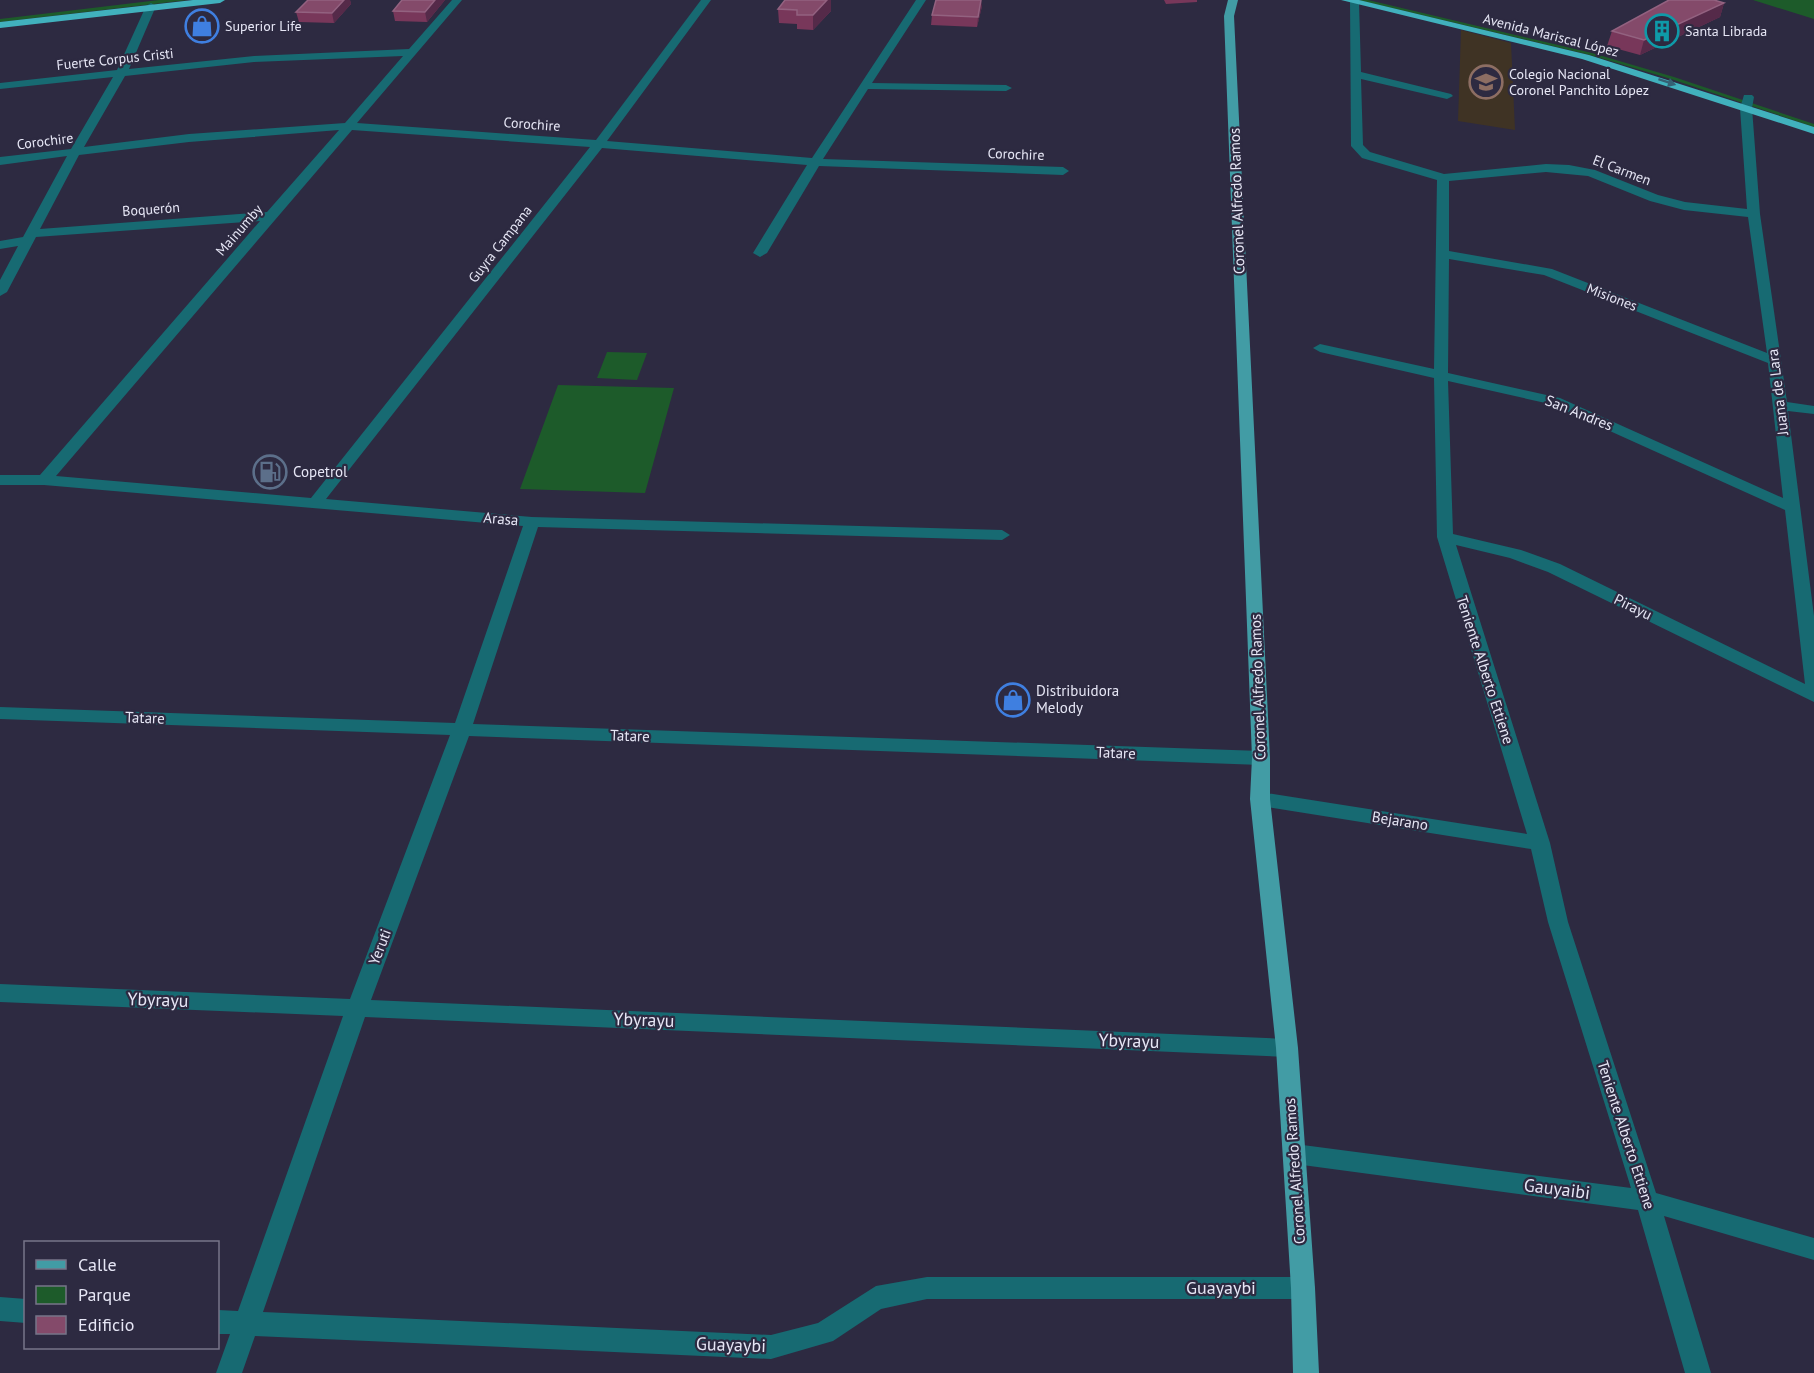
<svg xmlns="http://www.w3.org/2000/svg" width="1814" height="1373" font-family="'PT Sans',sans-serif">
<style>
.education{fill:#3f3324}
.green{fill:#1d5b2a}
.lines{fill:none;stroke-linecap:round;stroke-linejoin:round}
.minor{fill:#176a72;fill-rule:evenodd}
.major{fill:#429ca5;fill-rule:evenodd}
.highway{fill:#41b1bd;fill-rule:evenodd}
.wall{fill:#78375a}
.shaded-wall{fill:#552a49}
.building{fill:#844a6a;stroke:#936280;stroke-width:1.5}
.oneway{fill:#356073}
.labels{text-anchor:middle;stroke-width:4.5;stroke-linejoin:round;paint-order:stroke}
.far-poi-label{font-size:14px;fill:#e6e6f5;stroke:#2d2a41;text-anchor:start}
.far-street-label{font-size:14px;fill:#e6e6f5;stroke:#2d2a41}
.street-label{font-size:15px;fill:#e6e6f5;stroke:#2d2a41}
.poi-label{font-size:15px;fill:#e6e6f5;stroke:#2d2a41;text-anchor:start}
.near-street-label{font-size:18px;fill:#e6e6f5;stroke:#2d2a41}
</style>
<rect width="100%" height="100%" fill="#2d2a41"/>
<path class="education" d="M1461,30L1511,43L1515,130L1458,121Z"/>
<path class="green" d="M159,0H188L0,22V19Z
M1358,0H1368L1592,53L1674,77L1814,124V127L1671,79L1590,55Z
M1753,0H1814V19Z
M607,352L647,353L637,380L597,378Z
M558,385L674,388L645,493L520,489Z"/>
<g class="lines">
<path class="minor" d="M452,0H462L357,123L596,140L701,0H711L607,141L812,158L916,0H926L872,83L1006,85L1012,88L1006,91L868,89L823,159L1063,167L1069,171L1063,175L819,166L767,253L760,257L753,253L807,165L602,148L326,499L532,517L1002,530L1010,535L1002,540L538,527L473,724L1261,751L1268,753L1270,758L1268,763L1261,765L469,736L371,1000L1287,1039L1295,1042L1298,1048L1295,1054L1287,1057L365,1017L263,1312L771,1335L818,1323L876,1286L927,1277H1303L1312,1280L1315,1288L1312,1296L1303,1299H927L881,1309L833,1341L771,1359L255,1336L242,1373H216L230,1334H218V1310L238,1311L343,1016L0,1002V984L350,999L450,735L0,719V707L455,723L523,526L44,485H0V475H40L260,221L36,237L7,292L0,296V280L18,246L0,249V241L23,237L67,156L0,165V157L71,149L113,77L0,89V83L117,70L146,6L151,3L156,6L129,69L254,56L409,49ZM403,56L345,123L189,134L84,147L125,76L254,62ZM339,130L267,212L40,229L79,155L189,142ZM352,130L590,147L311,498L56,476Z
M1350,0L1359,2L1361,72L1451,94L1453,96L1447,99L1361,79L1363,145L1370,152L1444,174L1546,164L1569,165L1595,170L1658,195L1685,202L1747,209L1740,108L1744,95H1752L1754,97L1752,108L1760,214L1787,402L1814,406V414L1788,411L1814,616V702L1548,572L1510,558L1456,545L1550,843L1568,922L1656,1193L1814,1238V1260L1664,1216L1711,1373H1685L1638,1210L1295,1164L1287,1161L1283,1154L1287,1147L1295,1144L1631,1188L1548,922L1531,849L1260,806L1253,804L1250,799L1253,794L1260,792L1527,834L1437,537L1434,378L1320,352L1313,348L1320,344L1434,369L1437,180L1362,158L1351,146ZM1546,172L1588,176L1650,201L1684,210L1748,217L1767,353L1552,269L1449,251V181ZM1449,259L1544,275L1768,363L1783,498L1560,398L1448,373ZM1448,381L1550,404L1785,510L1805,684L1560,564L1521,550L1453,534Z
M0,1297L26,1299V1323L0,1321Z"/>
<path class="major" d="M1228,0H1238L1234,16L1270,758V799L1298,1048L1315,1288L1319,1373H1293L1291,1288L1276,1048L1250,799L1252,758L1224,16Z"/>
<path class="highway" d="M193,0H225L220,3L0,28V22Z
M1341,0H1359L1589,55L1814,127V134L1582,59Z"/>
</g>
<path class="wall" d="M308,0H350L351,4L334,23L299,22L296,12Z
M445,0L427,22L395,21L393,11Z
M785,0H831V11L813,30L797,29V24L779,23L778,9Z
M1164,0H1197V2L1166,4Z
M1724,3L1720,17L1640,55L1607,46L1612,31Z
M982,6L977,27L931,25L932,15Z"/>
<path class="shaded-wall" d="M344,0H350L351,4L334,23L332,13Z
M435,0H445L427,22L425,12Z
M827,0H831V11L813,30V15Z
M981,0L982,6L977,27L978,17Z
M1724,3L1720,17L1640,55L1644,40Z"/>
<path class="building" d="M308,0H344L332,13L296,12Z
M402,0H435L425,12L393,11Z
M785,0H827L813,15H797V10L778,9Z
M936,0H981L978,17L932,15Z
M1669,0H1714L1724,3L1644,40L1612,31Z"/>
<defs><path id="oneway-solid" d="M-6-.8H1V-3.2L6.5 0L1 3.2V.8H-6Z" transform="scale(1.5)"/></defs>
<use class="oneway" href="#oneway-solid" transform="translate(1667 82) rotate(18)"/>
<defs>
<g id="shop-ring" transform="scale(1.725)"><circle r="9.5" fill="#2d2a41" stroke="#3f7fe0" stroke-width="1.5"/><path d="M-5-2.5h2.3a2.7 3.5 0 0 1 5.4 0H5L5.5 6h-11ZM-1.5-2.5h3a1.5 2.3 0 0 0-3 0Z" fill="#3f7fe0"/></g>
<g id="building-ring" transform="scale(1.725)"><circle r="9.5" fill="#2d2a41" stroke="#0f9aa8" stroke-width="1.5"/><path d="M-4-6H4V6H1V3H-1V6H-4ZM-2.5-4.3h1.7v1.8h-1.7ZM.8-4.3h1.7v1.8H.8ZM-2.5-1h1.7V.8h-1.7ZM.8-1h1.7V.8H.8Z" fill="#0f9aa8"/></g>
<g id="school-ring" transform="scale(1.725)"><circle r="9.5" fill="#2d2a41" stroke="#8d6e63" stroke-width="1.5"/><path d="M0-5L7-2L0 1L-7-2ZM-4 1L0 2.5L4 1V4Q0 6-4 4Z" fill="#8d6e63"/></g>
<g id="fuel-ring" transform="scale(1.725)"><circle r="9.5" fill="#2d2a41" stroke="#5c6f8a" stroke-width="1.5"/><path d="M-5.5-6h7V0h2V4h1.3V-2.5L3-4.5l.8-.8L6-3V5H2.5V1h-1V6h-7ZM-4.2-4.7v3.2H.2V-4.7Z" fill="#5c6f8a"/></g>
</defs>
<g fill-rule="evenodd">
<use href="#shop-ring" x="202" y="26"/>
<use href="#building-ring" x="1662" y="31"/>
<use href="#school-ring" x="1486" y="82"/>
<use href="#fuel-ring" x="270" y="472"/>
<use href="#shop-ring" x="1013" y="700"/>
</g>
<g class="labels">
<g class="far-poi-label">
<text x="225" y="31">Superior Life</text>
<text x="1685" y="36">Santa Librada</text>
<text x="1509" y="79">Colegio Nacional<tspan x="1509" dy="16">Coronel Panchito López</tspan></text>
</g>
<g class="far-street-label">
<text transform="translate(1551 35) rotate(14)" y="5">Avenida Mariscal López</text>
<text transform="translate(115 59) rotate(-6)" y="5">Fuerte Corpus Cristi</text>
<text transform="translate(532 124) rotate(4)" y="5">Corochire</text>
<text transform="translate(45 141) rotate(-7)" y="5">Corochire</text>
<text transform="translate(1016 154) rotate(2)" y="5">Corochire</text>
<text transform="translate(1622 170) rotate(21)" y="5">El Carmen</text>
<text transform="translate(151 209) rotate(-4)" y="5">Boquerón</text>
<text transform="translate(239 230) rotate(-49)" y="5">Mainumby</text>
<text transform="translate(500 244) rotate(-52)" y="5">Guyra Campana</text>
<text transform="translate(1612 297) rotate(21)" y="5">Misiones</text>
</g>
<g class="street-label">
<text transform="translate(1237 201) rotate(-92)" y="5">Coronel Alfredo Ramos</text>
<text transform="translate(1778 392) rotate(-97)" y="5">Juana de Lara</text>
<text transform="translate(1579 413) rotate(22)" y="5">San Andres</text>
<text transform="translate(501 519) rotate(5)" y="5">Arasa</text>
<text transform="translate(1633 607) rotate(26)" y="5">Pirayu</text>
<text transform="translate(1485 670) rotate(72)" y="5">Teniente Alberto Ettiene</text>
<text transform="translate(1258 687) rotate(-92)" y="5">Coronel Alfredo Ramos</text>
<text transform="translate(145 718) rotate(2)" y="5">Tatare</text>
<text transform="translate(630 736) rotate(2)" y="5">Tatare</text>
<text transform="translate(1116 753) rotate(2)" y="5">Tatare</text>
<text transform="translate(1400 821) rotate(9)" y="5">Bejarano</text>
<text transform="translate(380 947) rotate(-69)" y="5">Yeruti</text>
<text transform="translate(1626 1135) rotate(72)" y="5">Teniente Alberto Ettiene</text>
<text transform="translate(1295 1171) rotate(-94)" y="5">Coronel Alfredo Ramos</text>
</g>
<g class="poi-label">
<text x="293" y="477">Copetrol</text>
<text x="1036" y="696">Distribuidora<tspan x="1036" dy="17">Melody</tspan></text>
</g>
<g class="near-street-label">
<text transform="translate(158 1000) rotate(2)" y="6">Ybyrayu</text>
<text transform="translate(644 1020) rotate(2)" y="6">Ybyrayu</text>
<text transform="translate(1129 1041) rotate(2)" y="6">Ybyrayu</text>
<text transform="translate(1557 1189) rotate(7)" y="6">Gauyaibi</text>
<text x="1221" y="1294">Guayaybi</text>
<text transform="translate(731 1345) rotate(2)" y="6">Guayaybi</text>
</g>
</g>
<rect x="24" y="1241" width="195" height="108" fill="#2d2a41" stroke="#777589" stroke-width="1.5"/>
<rect x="36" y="1260" width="30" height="9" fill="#429ca5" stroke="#777589" stroke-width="1.5"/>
<text x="78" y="1271" font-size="18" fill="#e6e6f5">Calle</text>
<rect x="36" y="1286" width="30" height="18" fill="#1d5b2a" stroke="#777589" stroke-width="1.5"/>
<text x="78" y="1301" font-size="18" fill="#e6e6f5">Parque</text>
<rect x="36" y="1316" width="30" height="18" fill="#844a6a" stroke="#777589" stroke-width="1.5"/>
<text x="78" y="1331" font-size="18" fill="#e6e6f5">Edificio</text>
</svg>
